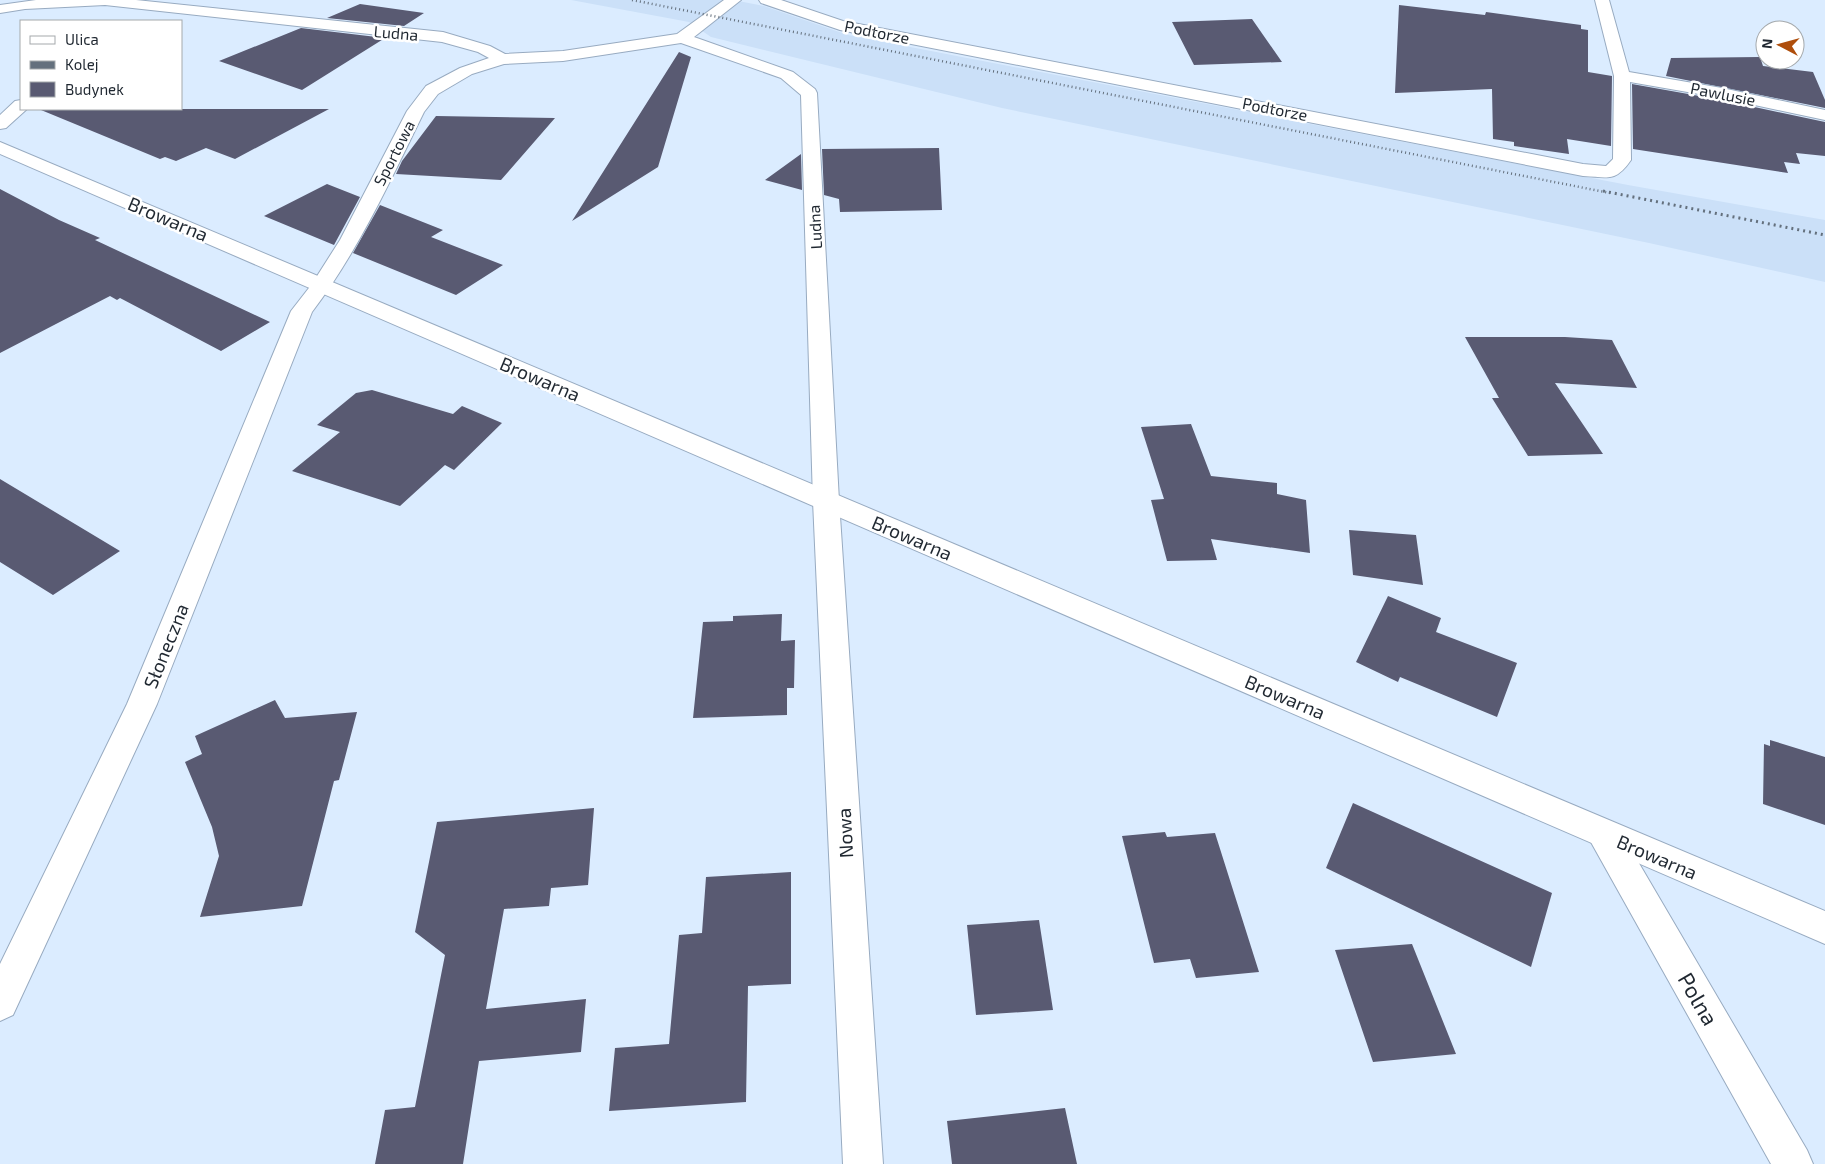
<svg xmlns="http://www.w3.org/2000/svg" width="1825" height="1164" font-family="'Exo 2',sans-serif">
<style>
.built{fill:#cbe0f8}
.building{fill:#595a72}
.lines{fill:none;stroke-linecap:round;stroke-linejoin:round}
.minor-casing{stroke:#98abc1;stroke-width:2}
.tertiary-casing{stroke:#98abc1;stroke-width:2}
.minor{fill:#fff;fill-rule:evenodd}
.tertiary{fill:#fff;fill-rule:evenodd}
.rail-far1{stroke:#64707d;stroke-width:2.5;stroke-dasharray:1 3;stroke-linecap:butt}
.rail{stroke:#64707d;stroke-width:3;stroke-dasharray:2 4;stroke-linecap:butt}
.labels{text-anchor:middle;stroke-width:5;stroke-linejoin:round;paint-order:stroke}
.far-street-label{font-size:16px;fill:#1f2730;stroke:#fff}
.street-label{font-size:19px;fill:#1f2730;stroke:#fff}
.near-street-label{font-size:22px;fill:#1f2730;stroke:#fff}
</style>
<rect width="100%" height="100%" fill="#dbecff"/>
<path class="built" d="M571,0H733L764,6L848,35L1628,185L1825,220V282L1649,243L1002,108L711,37L689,22Z"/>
<path class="building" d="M360,4L424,13L404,26L327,18Z
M1399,5L1485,15L1486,12L1581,25V29L1588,30V72L1612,76L1611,146L1567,139L1569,154L1514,146V142L1493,139L1492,89L1395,93Z
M1252,19L1282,62L1194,65L1172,22Z
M301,28L385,38L302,90L219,61Z
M679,52L691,57L658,167L572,221Z
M1760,57L1763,66L1813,72L1825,100V108L1666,76L1671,58Z
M1632,84L1722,100L1825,122V156L1796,153L1800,164L1784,162L1788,173L1633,149Z
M41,109H329L235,159L206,148L176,161L165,157L160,159L41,110Z
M436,116L555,118L501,180L396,174L402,161Z
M939,148L942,210L840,212L839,199L824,195L822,149Z
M801,154L802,190L765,180Z
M327,184L360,197L334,245L264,216Z
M0,189L59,220L100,238L95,240L270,322L221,351L120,298L117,300L110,296L0,353Z
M380,205L443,230L431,237L503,265L456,295L353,253Z
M1465,337H1565L1612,340L1637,388L1555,383L1603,454L1528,456L1492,398H1499Z
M372,390L453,414L462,406L502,423L454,470L445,465L400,506L292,471L340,432L317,425L356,393Z
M1191,424L1211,476L1277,483V494L1306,500L1310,553L1211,539L1217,560L1167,561L1151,500L1164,499L1141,427Z
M0,479L120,551L53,595L0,562Z
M1349,530L1416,535L1423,585L1353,575Z
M1388,596L1441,618L1436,632L1517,663L1497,717L1400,677L1398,682L1356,662Z
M782,614L781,641L795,640L794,688H787V715L693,718L703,622L733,621V616Z
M275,700L285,718L357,712L339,780L334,781L302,906L200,917L219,856L212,827L185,762L202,754L195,736Z
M1770,740L1825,757V825L1763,804L1764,744L1770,746Z
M1353,803L1552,893L1531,967L1326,868Z
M594,808L588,885L551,888L549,906L504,909L486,1009L586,999L581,1052L479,1061L463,1164H375L385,1110L415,1107L445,955L415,932L437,822Z
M1165,832L1167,837L1215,833L1259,972L1196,978L1190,959L1154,963L1122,836Z
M791,872V984L748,986L746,1102L609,1111L615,1048L669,1044L679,935L702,933L706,877Z
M1039,920L1053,1010L976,1015L967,925Z
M1412,944L1456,1054L1373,1062L1335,950Z
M1065,1108L1077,1164H952L947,1121Z"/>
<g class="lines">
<g class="minor-casing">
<path id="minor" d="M36,0H136L443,32L490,46L505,54L563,51L677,34L724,0H741L694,37L793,72L815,89L817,93L839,501L883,1164H843L813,501L801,95L781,78L681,43L563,61L504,64L472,74L438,94L424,112C390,181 359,250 312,312L157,704L13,1015L0,1021V964L127,704L291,311L312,284L340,240L407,111L426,86L460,68L489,58L478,52L442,42L105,5L25,9L0,13V5Z
M759,0H781L843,21L1583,164L1606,166L1613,159L1614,76L1595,0H1609L1629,72L1722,88L1825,110V120L1722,98L1630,82L1631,160C1615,183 1608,177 1583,176L840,30L761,3Z
M21,100V109H27L6,128L0,129V115L15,101Z
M1604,820L1616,824L1807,1150L1813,1164H1771L1592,844L1587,834L1592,824Z"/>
</g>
<g class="tertiary-casing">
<path id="tertiary" d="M0,142L1825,911V944L0,154Z"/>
</g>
<use href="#minor" class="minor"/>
<use href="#tertiary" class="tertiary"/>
<path class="rail-far1" d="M632,0L1610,193"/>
<path class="rail" d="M1603,191L1825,235"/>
</g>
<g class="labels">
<g class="far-street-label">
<text transform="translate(877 32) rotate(11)" y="6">Podtorze</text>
<text transform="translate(396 33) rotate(5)" y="6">Ludna</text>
<text transform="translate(1723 94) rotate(11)" y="6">Pawlusie</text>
<text transform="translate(1275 109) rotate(11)" y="6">Podtorze</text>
<text transform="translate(394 153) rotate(-63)" y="6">Sportowa</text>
<text transform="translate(815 227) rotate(-93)" y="6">Ludna</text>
</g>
<g class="street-label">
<text transform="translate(168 219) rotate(23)" y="7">Browarna</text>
<text transform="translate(540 379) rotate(23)" y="7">Browarna</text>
<text transform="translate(912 538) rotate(23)" y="7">Browarna</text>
<text transform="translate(166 646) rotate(-68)" y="7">Słoneczna</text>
<text transform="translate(1285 697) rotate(23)" y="7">Browarna</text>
<text transform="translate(845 833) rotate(-93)" y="7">Nowa</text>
<text transform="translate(1657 857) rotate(23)" y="7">Browarna</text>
</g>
<g class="near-street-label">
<text transform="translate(1698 999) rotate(60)" y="8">Polna</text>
</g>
</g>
<rect x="20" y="20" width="162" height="90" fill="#ffffff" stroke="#a5a9ac"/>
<rect x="30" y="36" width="25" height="8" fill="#ffffff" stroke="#a5a9ac"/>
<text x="65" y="45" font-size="15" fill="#1f2730">Ulica</text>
<rect x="30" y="61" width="25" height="8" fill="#64707d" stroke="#a5a9ac"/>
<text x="65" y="70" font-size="15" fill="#1f2730">Kolej</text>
<rect x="30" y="82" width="25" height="15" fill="#595a72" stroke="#a5a9ac"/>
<text x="65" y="95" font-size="15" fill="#1f2730">Budynek</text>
<g transform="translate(1780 45) rotate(276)"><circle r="24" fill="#ffffff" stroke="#a5a9ac"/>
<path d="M0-4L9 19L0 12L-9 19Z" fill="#af4e0c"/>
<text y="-8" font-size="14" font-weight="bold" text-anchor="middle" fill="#1f2730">N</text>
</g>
</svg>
